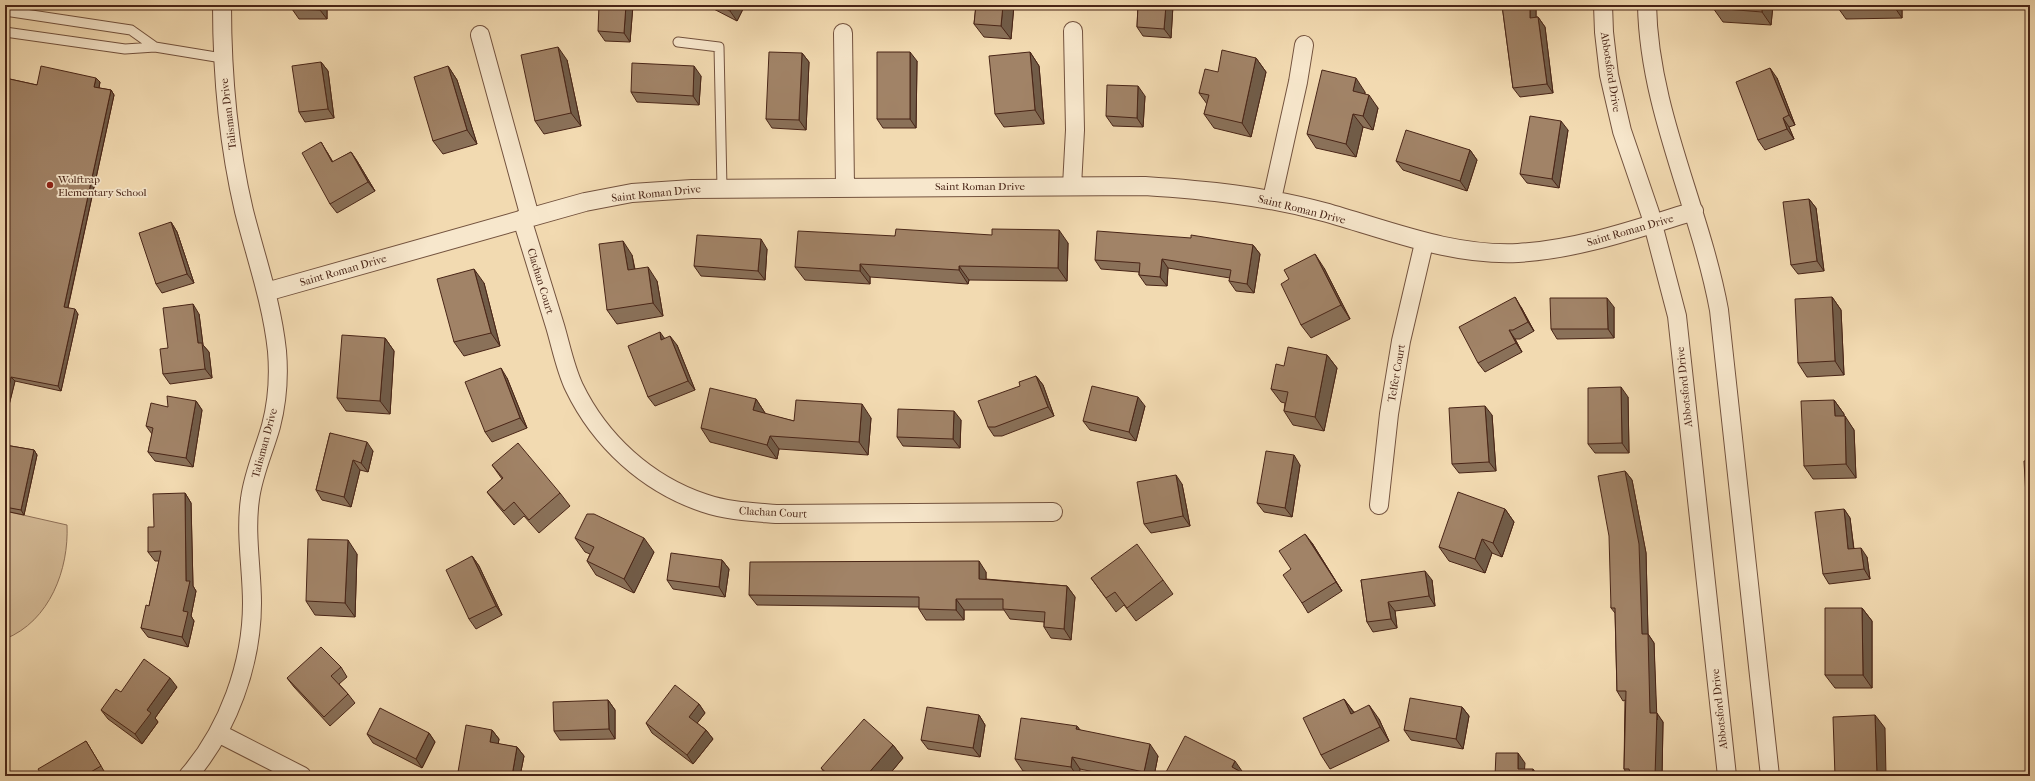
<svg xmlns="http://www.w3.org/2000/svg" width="2035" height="781" font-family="'IM FELL French Canon',serif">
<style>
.grass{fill:#d5bb97;stroke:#8f7057}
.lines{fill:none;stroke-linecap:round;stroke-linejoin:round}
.lane-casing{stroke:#73523e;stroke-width:11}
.street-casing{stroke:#73523e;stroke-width:20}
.lane{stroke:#f7e7cc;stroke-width:9}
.street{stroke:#f7e7cc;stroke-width:18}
.wall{fill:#8a7159;stroke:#492517}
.shaded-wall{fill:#715c48;stroke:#492517}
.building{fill:#a18367;stroke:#492517}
.poi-dot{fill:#8f2418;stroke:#f7e7cc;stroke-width:1.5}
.labels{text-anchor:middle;stroke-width:3.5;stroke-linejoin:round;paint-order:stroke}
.street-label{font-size:11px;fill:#492517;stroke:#f7e7cc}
.poi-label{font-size:11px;fill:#492517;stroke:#f7e7cc;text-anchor:start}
</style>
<rect width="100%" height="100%" fill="#f2dab1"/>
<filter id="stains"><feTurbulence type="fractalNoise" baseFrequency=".005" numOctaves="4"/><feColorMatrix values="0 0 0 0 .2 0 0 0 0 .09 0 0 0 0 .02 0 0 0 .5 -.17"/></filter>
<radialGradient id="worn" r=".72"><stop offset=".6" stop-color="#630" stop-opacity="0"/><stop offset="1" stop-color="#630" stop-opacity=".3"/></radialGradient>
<path class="grass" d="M5,511L67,525C69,569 50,621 5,639Z"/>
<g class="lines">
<g class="lane-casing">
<path id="lane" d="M5,11L131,30L155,47
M5,32L125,49L155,47L222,58
M678,42L719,47L722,188"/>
</g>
<g class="street-casing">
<path id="street" d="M1603,5L1604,32L1609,75L1622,131L1650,213L1677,316L1727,776
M1647,5C1649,111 1700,207 1719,310L1770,776
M843,33L845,187
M480,35L530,217
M1072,186L1075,130L1073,31
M1272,199L1298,82L1304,45
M522,219C533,255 544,290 555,326C561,346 565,368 574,387C600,441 647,484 704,503C727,511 752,512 776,514L1053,512
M266,292L585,202L632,193L692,189L1145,186C1206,190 1265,196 1324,212C1389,230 1450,256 1518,253C1580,249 1636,229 1694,211
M1379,505L1389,414L1401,341L1424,243
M218,733L302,776
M188,776C228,730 252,664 252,603C252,569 245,534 250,499C253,474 264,451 271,426C277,403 279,375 277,351C272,303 256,258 244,211C228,143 222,75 222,5"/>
</g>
<use href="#lane" class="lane"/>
<use href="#street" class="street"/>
</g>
<path class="wall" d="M292,5H327V19H299L292,9Z
M633,5L630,42L605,41L598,31Z
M706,5H745L737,21Z
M976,5H1014L1011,39L984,37L974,24Z
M1138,5H1173L1171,38L1143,36L1137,27Z
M1240,5H1248L1241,7Z
M1502,5H1536V17H1538L1545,27L1553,93L1520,97L1513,88Z
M1773,5L1771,25L1723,22L1713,8Z
M1836,5H1902V18L1846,19Z
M1030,52L1039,66L1044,124L1004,127L995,114Z
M802,53L809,62L806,130L772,128L766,119Z
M1256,58L1266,72L1251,137L1214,128L1204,114L1207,104L1199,93L1218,72Z
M567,60L581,126L544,134L535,121Z
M917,61L916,128H883L877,119Z
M321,62L328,71L334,118L305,122L299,112Z
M448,66L457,80L477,144L443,154L433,141Z
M701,76L699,105L637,102L631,92Z
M5,78L37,85L100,82L99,88L111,90L114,95L68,308L78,314L61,391L15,381L7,413L5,412Z
M1777,78L1795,125L1789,127L1794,139L1765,150L1758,140Z
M1365,92V94L1378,108L1373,130L1363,127L1356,157L1316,148L1307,134Z
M1145,96L1143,127L1113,126L1106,116Z
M1568,130L1559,188L1527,183L1520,174Z
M1470,150L1477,160L1467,191L1403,170L1396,161Z
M327,152L333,162L351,152L357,161L375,191L337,213L330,204Z
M1809,199L1816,208L1824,271L1798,274L1791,265Z
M171,222L177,232L194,283L162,293L156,284Z
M895,236L1068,243L1067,281L969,280L968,284L870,277V284L805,280L795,267Z
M1253,245L1260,254L1254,293L1236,291L1229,281L1230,278L1168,268L1167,286L1146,285L1139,275V272L1101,269L1095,260Z
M767,249L765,280L701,276L694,266Z
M632,255L635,269L657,281L663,316L617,324L607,310Z
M1324,268L1350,319L1311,338L1301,325Z
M484,283L500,346L464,356L454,342Z
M1832,297L1841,310L1844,375L1807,377L1798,363Z
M1521,307L1534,331L1520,339H1515L1522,352L1485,372L1478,363Z
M1614,307V338L1557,339L1551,329Z
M199,314L203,345L209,352L212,378L170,384L163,374L168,348Z
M385,338L394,351L390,414L346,411L337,398Z
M664,338L677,345L695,390L655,406L648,397Z
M1327,355L1337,368L1324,431L1293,425L1284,411L1285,403L1281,402L1271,389L1284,366Z
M1036,376L1043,385L1054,416L1002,436H994L988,427L1020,386Z
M507,378L527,428L492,442L485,432Z
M1628,397L1629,453H1595L1588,444Z
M756,399L765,413V414L794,421L871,418L868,455L779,449L777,459L710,442L701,428Z
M1834,400L1844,414V416L1854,430L1856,478L1813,479L1804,466Z
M196,401L202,410L193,467L155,461L148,452L152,434L146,426L168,407Z
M1145,406L1136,441L1090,430L1083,421Z
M1492,415L1496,471L1459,473L1452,464Z
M961,420L960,448L903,446L897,437Z
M330,433L373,451L368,472L360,470L351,507L322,500L316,490Z
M5,445L34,450L37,455L24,515L5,511Z
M492,465L560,493L570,506L539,533L524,516L514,525L497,505L487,492L502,479Z
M1300,465L1292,517L1264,512L1257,503Z
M1625,471L1632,480L1646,553L1648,634L1654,643L1656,713L1663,722L1662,776H1628L1624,769L1625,700L1623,701L1617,691L1615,613L1611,608Z
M1182,484L1190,526L1151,533L1144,524Z
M185,493L191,503L193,586L196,591L191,616L194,621L188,647L148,637L141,628L149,606L159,561H155L148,552L154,527Z
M1505,509L1514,522L1502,557L1492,553L1485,573L1449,561L1439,547Z
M1844,509L1850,518L1854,549L1867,557L1870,579L1829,584L1823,574Z
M575,538L654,552L634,593L596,575L587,561L590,554L585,552Z
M1312,543L1342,591L1308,613L1302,603L1291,569Z
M357,554L355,617L315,615L306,601Z
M472,556L479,566L502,615L476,629L469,619Z
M722,560L729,569L725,597L673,589L667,580Z
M986,572V579L1067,586L1075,597L1071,640L1051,638L1044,627V622L1010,619L1004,610H964V620H926L919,609V607L757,605L749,595Z
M1091,578L1163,580L1173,594L1136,621L1124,605L1116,612Z
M1361,580H1432L1435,606L1395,611L1397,628L1373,632L1367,622Z
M1862,608L1872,621V688H1835L1825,675Z
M341,667L347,677L339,684L348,694L355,703L330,726L294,687L287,678Z
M177,687L155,718L158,722L142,744L108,719L101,710L121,692Z
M1344,699L1354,712L1379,719L1389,741L1330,769L1321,755Z
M608,700L615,710V739L560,740L554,731Z
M699,704L705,713L697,723L706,730L713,739L693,764L652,733L646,723Z
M1462,707L1469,716L1463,749L1411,740L1404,730Z
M979,715L985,725L980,757L928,749L921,740Z
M1077,726L1080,730L1158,756L1154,776H1113L1080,769L1079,776H1059L1023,771L1015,759Z
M492,730L499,739L498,744L517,747L524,756L520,776H461L458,772Z
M429,733L435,742L422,768L373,743L367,734Z
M86,741L107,776H42Z
M893,745L903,758L888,776H827L821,768Z"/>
<path class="shaded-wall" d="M320,5H327V19L320,10Z
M626,5H633L630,42L624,33Z
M733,5H745L737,21L730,11Z
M1003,5H1014L1011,39L1001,26Z
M1166,5H1173L1171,38L1164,29Z
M1530,5H1536V28L1530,18Z
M1762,5H1773L1771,25L1762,12Z
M1893,5H1902V18Z
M1538,17L1545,27L1553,93L1547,84Z
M558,47L567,60L581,126L571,113Z
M910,52L917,61L916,128L910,119Z
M1030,52L1039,66L1044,124L1035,110Z
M802,53L809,62L806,130L799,120Z
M1256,58L1266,72L1251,137L1242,123Z
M321,62L328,71L334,118L328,109Z
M448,66L457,80L477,144L467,130Z
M694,66L701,76L699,105L693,96Z
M1770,68L1777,78L1795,125L1789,115Z
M96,78L100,82L98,92L94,87Z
M1356,78L1365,92L1362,104L1353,91Z
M1138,86L1145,96L1143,127L1137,118Z
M111,90L114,95L67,311L64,307Z
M1369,95L1378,108L1373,130L1363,116Z
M1353,114L1363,127L1356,157L1346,144Z
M1783,118L1789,127L1794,139L1787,129Z
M1561,121L1568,130L1559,188L1552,179Z
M321,142L327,152L338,172L332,162Z
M1470,150L1477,160L1467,191L1460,181Z
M351,152L357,161L375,191L368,182Z
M1809,199L1816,208L1824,271L1817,261Z
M171,222L177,232L194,283L187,274Z
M1059,230L1068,243L1067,281L1058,268Z
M761,239L767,249L765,280L758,271Z
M623,241L632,255L637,284L628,270Z
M1253,245L1260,254L1254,293L1247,284Z
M1315,254L1324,268L1350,319L1341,305Z
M1162,259L1168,268L1167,286L1160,277Z
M860,264L870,277V284L860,271Z
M959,266L969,280L968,284L959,270Z
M648,267L657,281L663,316L653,303Z
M474,269L484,283L500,346L491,333Z
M1515,297L1521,307L1534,331L1528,322Z
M1832,297L1841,310L1844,375L1835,361Z
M1607,298L1614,307V338L1608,329Z
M193,304L199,314L203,345L209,352L212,378L205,369L198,343Z
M75,309L78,314L61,391L58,386Z
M1509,330L1515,339L1522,352L1516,343Z
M660,332L667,342L661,340Z
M670,336L677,345L695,390L688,381Z
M385,338L394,351L390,414L380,401Z
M1327,355L1337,368L1324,431L1315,417Z
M501,368L507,378L527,428L520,418Z
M1036,376L1043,385L1054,416L1048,407Z
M11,377L15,381L7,413L5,410V404Z
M1621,387L1628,397L1629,453L1622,443Z
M1138,397L1145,406L1136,441L1129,432Z
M756,399L765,413L762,424L753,410Z
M1834,400L1844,414V430L1835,416Z
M196,401L202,410L193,467L186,458Z
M862,404L871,418L868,455L859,442Z
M1485,406L1492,415L1496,471L1489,462Z
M954,411L961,420L960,448L953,439Z
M1845,416L1854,430L1856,478L1846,464Z
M770,436L779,449L777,459L767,445Z
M367,442L373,451L368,472L361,463Z
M34,450L37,455L24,515L21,510Z
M1294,455L1300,465L1292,517L1285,508Z
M353,460L360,470L351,507L344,497Z
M1625,471L1632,480L1646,553L1648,634L1654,643L1657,720V713L1663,722L1662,776H1655L1650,713Z
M1176,475L1182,484L1190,526L1183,516Z
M185,493L191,503L193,586L196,591L191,616L194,621L188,647L182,637L183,611L186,581Z
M1505,509L1514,522L1502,557L1493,543Z
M1844,509L1850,518L1855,559L1848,549Z
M1305,534L1312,543L1342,591L1336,582Z
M644,538L654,552L634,593L624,579Z
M1482,539L1492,553L1485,573L1475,559Z
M348,540L357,554L355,617L345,603Z
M1861,548L1867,557L1870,579L1864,569Z
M472,556L479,566L502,615L496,606Z
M722,560L729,569L725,597L719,587Z
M979,561L986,572V590L979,579Z
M1425,571L1432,580L1435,606L1429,596Z
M1067,586L1075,597L1071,640L1064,629Z
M956,599L964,610V620L956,610Z
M1388,602L1395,611L1397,628L1391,619Z
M1862,608L1872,621V688L1863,675Z
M170,678L177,687L155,718L158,722L142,744L135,734L147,710Z
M1344,699L1354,713L1351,714Z
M608,700L615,710V739L609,729Z
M699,704L705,713L695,726L689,717Z
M1369,705L1379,719L1389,741L1380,727Z
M1462,707L1469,716L1463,749L1456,739Z
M979,715L985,725L980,757L973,748Z
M1875,715L1885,728L1886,776H1877Z
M1077,726L1085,737L1076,729Z
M492,730L499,739L497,751L490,742Z
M706,730L713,739L693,764L687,755Z
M429,733L435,742L422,768L416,759Z
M1150,744L1158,756L1154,776H1147L1144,772Z
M893,745L903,758L888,776H866Z
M517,747L524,756L520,776H512Z
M1518,753L1525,763L1524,776L1518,769Z
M1072,757L1080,769L1079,776H1077L1071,767Z
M1235,761L1244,774L1232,767Z
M1533,769L1538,776H1532Z"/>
<path class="building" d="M292,5H320V10L292,9Z
M599,5H626L624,33L598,31Z
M718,5H733L730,11Z
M976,5H1003L1001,26L974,24Z
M1138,5H1166L1164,29L1137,27Z
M1502,5H1530V18L1538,17L1547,84L1513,88Z
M1714,5H1762V12L1713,8Z
M558,47L571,113L535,121L521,55Z
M1222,50L1256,58L1242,123L1204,114L1209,95L1199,93L1205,69L1218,72Z
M769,52L802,53L799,120L766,119Z
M877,52H910V119H877Z
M1030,52L1035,110L995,114L989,56Z
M321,62L328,109L299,112L292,66Z
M632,63L694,66L693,96L631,92Z
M41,66L96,78L94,87L111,90L64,307L75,309L58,386L11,377L5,404V78L37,85Z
M448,66L467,130L433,141L414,77Z
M1770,68L1789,115L1783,118L1787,129L1758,140L1736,82Z
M1322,70L1356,78L1353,91L1369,95L1363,116L1353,114L1346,144L1307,134Z
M1107,85L1138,86L1137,118L1106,116Z
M1530,116L1561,121L1552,179L1520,174Z
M1406,130L1470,150L1460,181L1396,161Z
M321,142L332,162L351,152L368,182L330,204L302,153Z
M1809,199L1817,261L1791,265L1783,202Z
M171,222L187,274L156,284L139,233Z
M896,229L992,235V229L1059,230L1058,268L959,266V270L860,264V271L795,267L798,231L895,236Z
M1097,231L1191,238V235L1253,245L1247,284L1229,281L1231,270L1162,259L1160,277L1139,275L1140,263L1095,260Z
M697,235L761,239L758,271L694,266Z
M623,241L628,270L648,267L653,303L607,310L599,244Z
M1315,254L1341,305L1301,325L1281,284L1289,279L1284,270Z
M474,269L491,333L454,342L437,279Z
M1515,297L1528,322L1513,330H1509L1516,343L1478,363L1459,327Z
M1832,297L1835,361L1798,363L1795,299Z
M1550,298H1607L1608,329H1551Z
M193,304L198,343H202L205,369L163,374L160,349L168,348L163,308Z
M660,332L661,340L670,336L688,381L648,397L628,346Z
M342,335L385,338L380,401L337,398Z
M1288,347L1327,355L1315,417L1284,411L1288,392L1271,389L1276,364L1284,366Z
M501,368L520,418L485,432L465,382Z
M1036,376L1048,407L995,427H988L978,401L1020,386L1019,382Z
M1092,386L1138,397L1129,432L1083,421Z
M1621,387L1622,443L1588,444V388Z
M710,388L756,399L753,410L794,421L796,400L862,404L859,442L770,436L767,445L701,428Z
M167,396L196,401L186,458L148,452L153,428L146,426L151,403L168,407Z
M1834,400L1835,416H1845L1846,464L1804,466L1801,401Z
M1485,406L1489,462L1452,464L1449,408Z
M898,409L954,411L953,439L897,437Z
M330,433L367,442L361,463L353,460L344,497L316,490Z
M518,443L560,493L529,520L514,502L504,511L487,492L503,478L492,465Z
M5,445L34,450L21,510L5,507Z
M1266,451L1294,455L1285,508L1257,503Z
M2030,460V531H2028L2024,461Z
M1625,471L1639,544L1642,634H1648L1650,713H1657L1655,776H1631L1629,769H1624L1626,691H1617L1615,608H1611L1609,536L1598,476Z
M1176,475L1183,516L1144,524L1137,482Z
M1458,492L1505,509L1493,543L1482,539L1475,559L1439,547Z
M185,493L186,581H190L183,611L188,612L182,637L141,628L146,605L149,606L161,551L148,552V527H154L153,494Z
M1844,509L1848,549L1861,548L1864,569L1823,574L1815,512Z
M587,514H594L644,538L624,579L587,561L594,547L575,538Z
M1305,534L1336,582L1302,603L1283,575L1291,569L1279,551Z
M308,539L348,540L345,603L306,601Z
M1137,544L1163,580L1127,608L1115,592L1106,598L1091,578Z
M671,553L722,560L719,587L667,580Z
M472,556L496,606L469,619L446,570Z
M979,561V579L1067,586L1064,629L1044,627L1045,612L1003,609V599H956V610L919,609V597L749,595L750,562Z
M1425,571L1429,596L1388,602L1391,619L1367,622L1361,580Z
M1825,608H1862L1863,675H1825Z
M321,647L341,667L331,676L348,694L324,717L287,678Z
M144,659L170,678L147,710L151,713L135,734L101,710L116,689L121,692Z
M675,685L699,704L689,717L706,730L687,755L646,723Z
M1410,698L1462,707L1456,739L1404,730Z
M1344,699L1351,714L1369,705L1380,727L1321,755L1303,718Z
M608,700L609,729L554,731L553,702Z
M927,707L979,715L973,748L921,740Z
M380,708L429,733L416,759L367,734Z
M1875,715L1877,776H1835L1833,717Z
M1021,718L1077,726L1076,729L1150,744L1144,772L1072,757L1071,767L1015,759Z
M864,719L893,745L866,776H830L821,768Z
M466,725L492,730L490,742L517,747L512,776H482L458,772Z
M1185,736L1235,761L1232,767L1248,776H1169L1165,774Z
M86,741L101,766L84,776H42L38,769Z
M1496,753H1518V769H1533L1532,776H1495Z"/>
<circle class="poi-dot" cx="50" cy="185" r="4"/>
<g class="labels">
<g class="street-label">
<text transform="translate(1611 72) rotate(81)" y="4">Abbotsford Drive</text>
<text transform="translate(228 114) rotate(-97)" y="4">Talisman Drive</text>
<text x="980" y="190">Saint Roman Drive</text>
<text transform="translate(656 193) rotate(-6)" y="4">Saint Roman Drive</text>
<text transform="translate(1302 209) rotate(14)" y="4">Saint Roman Drive</text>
<text transform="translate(1630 230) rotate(-16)" y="4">Saint Roman Drive</text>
<text transform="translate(343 270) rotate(-16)" y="4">Saint Roman Drive</text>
<text transform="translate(541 281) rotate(73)" y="4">Clachan Court</text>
<text transform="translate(1396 373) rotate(-80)" y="4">Telfer Court</text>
<text transform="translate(1684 387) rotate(-96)" y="4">Abbotsford Drive</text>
<text transform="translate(264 443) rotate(-75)" y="4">Talisman Drive</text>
<text transform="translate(773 512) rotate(3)" y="4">Clachan Court</text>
<text transform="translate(1719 709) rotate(-96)" y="4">Abbotsford Drive</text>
</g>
<g class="poi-label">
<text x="58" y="183">Wolftrap<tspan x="58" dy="13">Elementary School</tspan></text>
</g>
</g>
<rect width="2035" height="781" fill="none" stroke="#f2dab1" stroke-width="20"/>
<rect x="6" y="6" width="2023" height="769" fill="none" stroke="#492517" stroke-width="2"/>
<rect x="10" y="10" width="2015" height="761" fill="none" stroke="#492517"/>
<rect width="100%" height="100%" filter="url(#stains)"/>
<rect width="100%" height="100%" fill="url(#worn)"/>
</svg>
